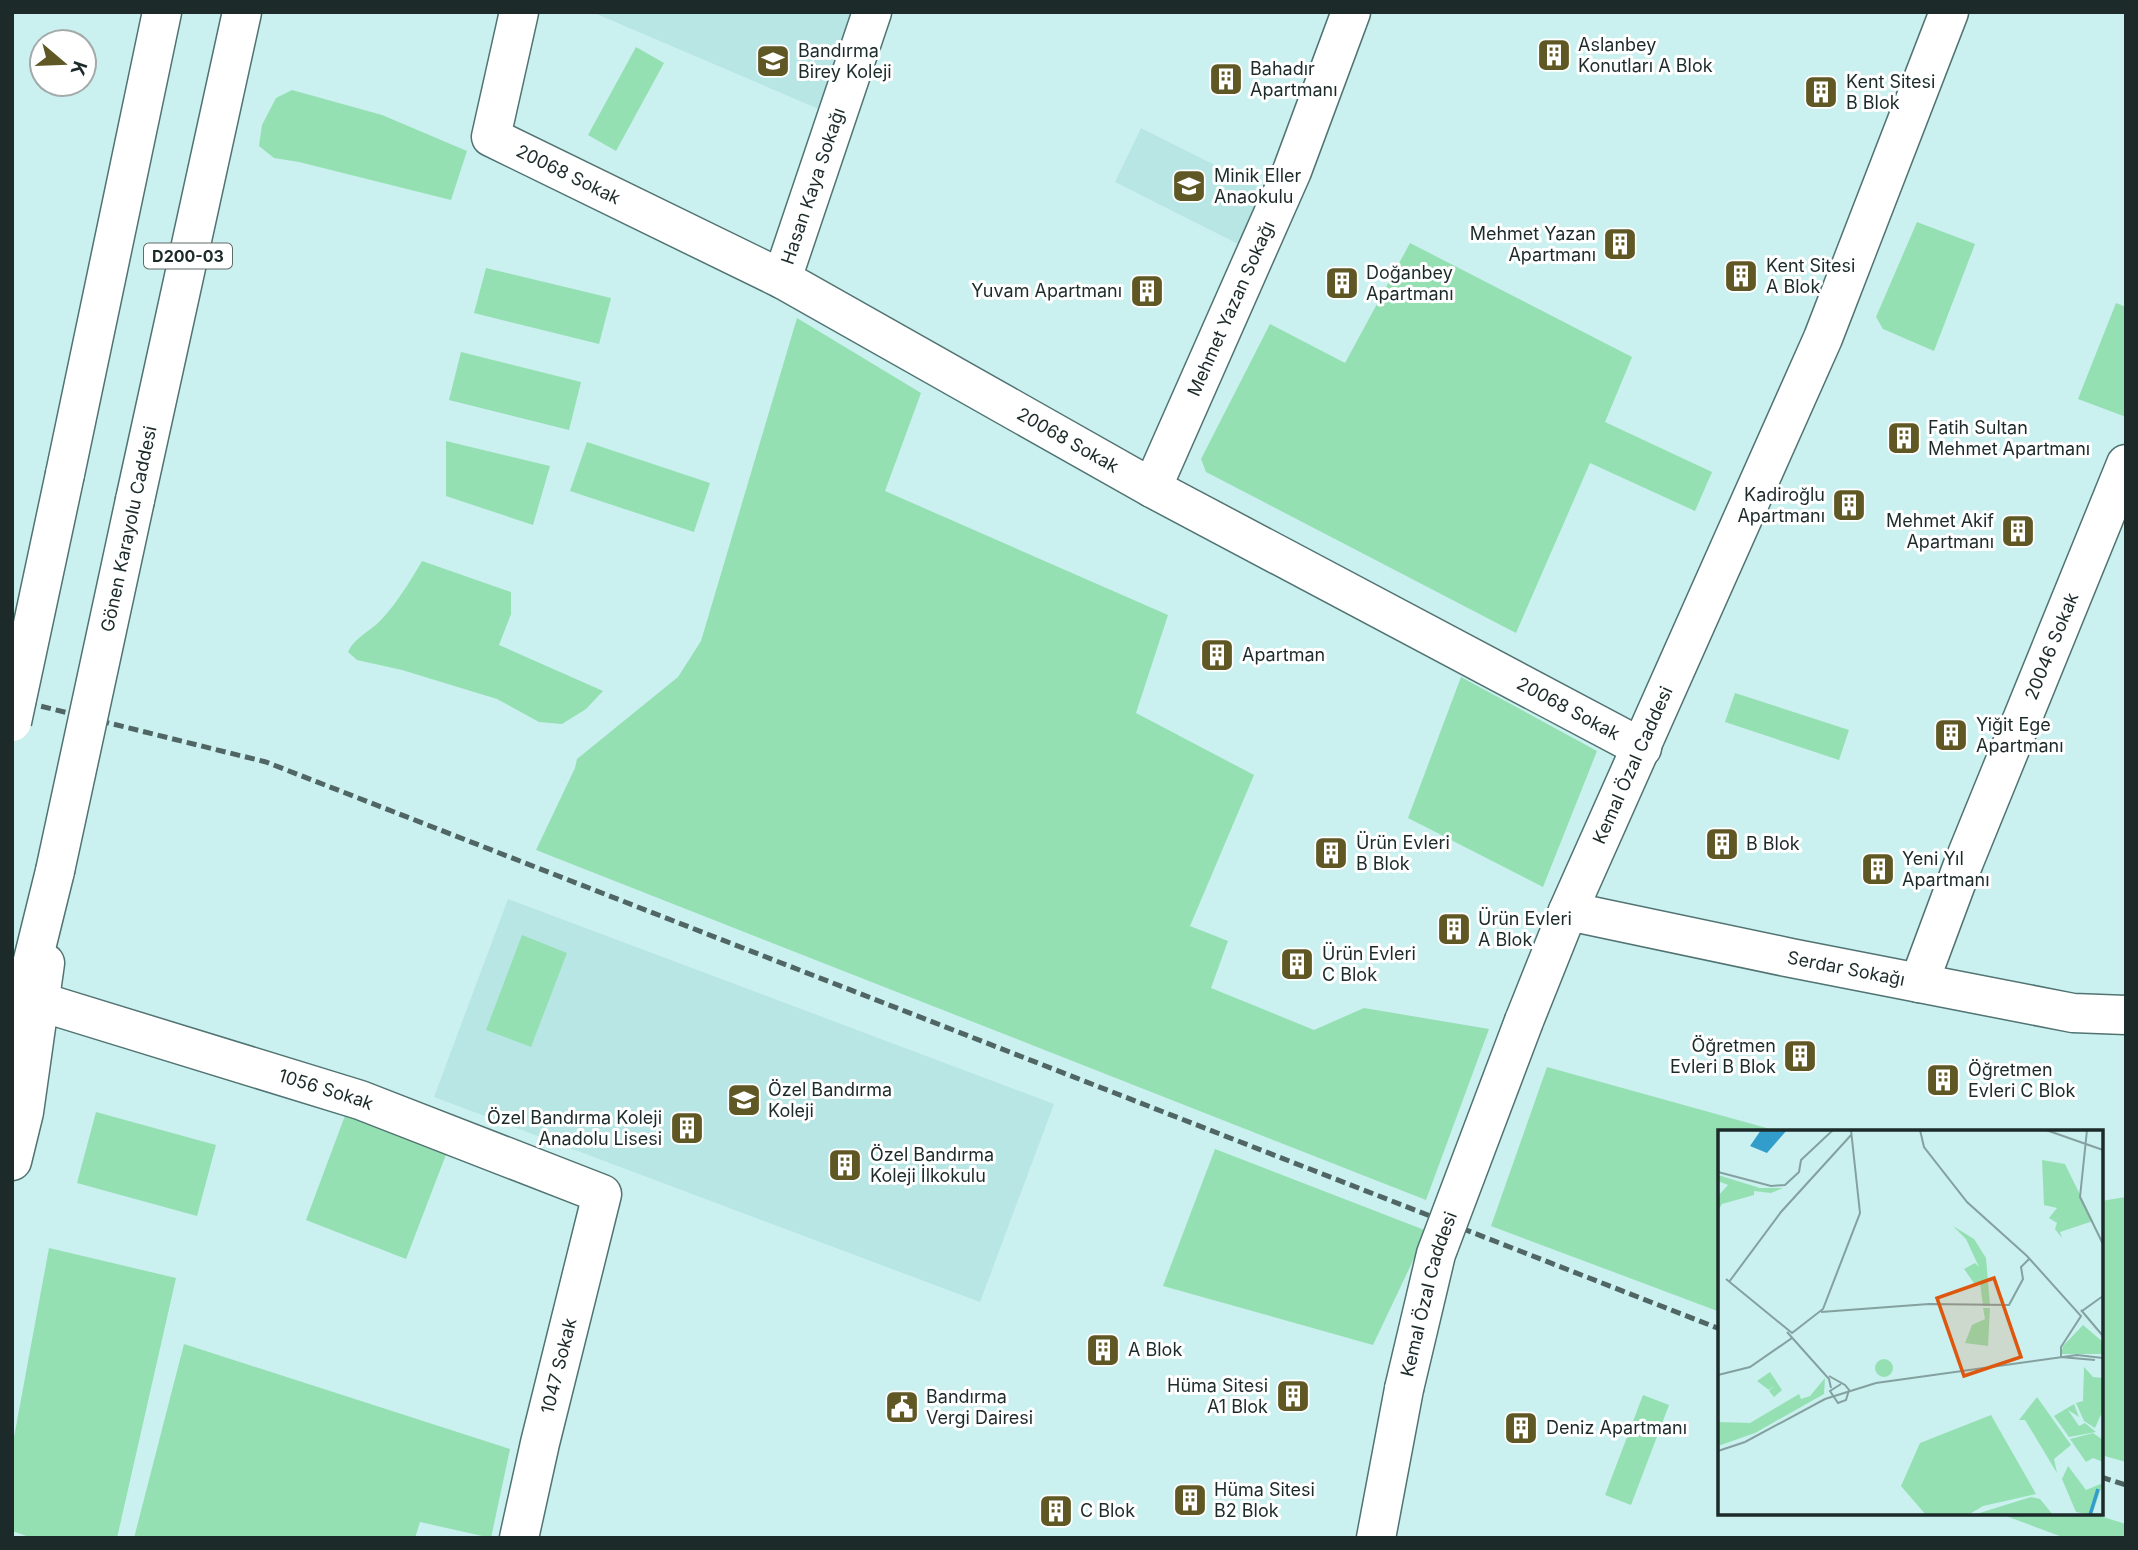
<svg xmlns="http://www.w3.org/2000/svg" width="2138" height="1550" font-family="Inter,sans-serif">
<style>
.built{fill:#b7e6e5}
.green{fill:#95e0b3}
.lines{fill:none;stroke-linecap:round;stroke-linejoin:round}
.street-casing{stroke:#517372;stroke-width:41}
.secondary-casing{stroke:#517372;stroke-width:41}
.primary-casing{stroke:#517372;stroke-width:41}
.highway-casing{stroke:#517372;stroke-width:41}
.street{stroke:#fff;stroke-width:38}
.secondary{stroke:#fff;stroke-width:38}
.primary{stroke:#fff;stroke-width:38}
.highway{stroke:#fff;stroke-width:38}
.rail{stroke:#506665;stroke-width:5;stroke-dasharray:10 5;stroke-linecap:butt}
.secondary-bridge-casing{stroke:#517372;stroke-width:41;stroke-linecap:butt}
.highway-bridge-casing{stroke:#517372;stroke-width:41;stroke-linecap:butt}
.secondary-bridge{stroke:#fff;stroke-width:38}
.highway-bridge{stroke:#fff;stroke-width:38}
.labels{text-anchor:middle;stroke-width:6;stroke-linejoin:round;paint-order:stroke}
.shield{fill:#fff;stroke:#606b6a;stroke-width:2}
.shield-label{font-size:16px;font-weight:bold;fill:#1c2b2a}
.poi-label{font-size:18px;fill:#1c2b2a;stroke:#fff;text-anchor:start}
.street-label{font-size:18px;fill:#1c2b2a;stroke:#fff}
.inset-river{fill:none;stroke:#329dcb;stroke-width:3.5}
.inset-road{fill:none;stroke:#84a1a0;stroke-width:2}
.view{fill:#de570e;fill-opacity:0.15;stroke:#de570e;stroke-width:3.5}
.inset-edge{fill:none;stroke:#1c2b2a;stroke-width:3.5}
</style>
<rect width="100%" height="100%" fill="#caf0ef"/>
<path class="built" d="M592,12H857L821,110Z
M1141,128L1264,190L1240,245L1115,182Z
M508,899L1054,1104L980,1302L434,1097Z"/>
<path class="green" d="M636,47L664,63L616,151L588,135Z
M292,90L382,115L467,151L451,200L299,162L274,158L259,146L262,125L276,98Z
M1917,222L1975,244L1934,351L1883,329L1876,317Z
M1410,243L1632,357L1605,422L1712,472L1695,511L1590,463L1516,633L1206,472L1201,459L1270,324L1345,363Z
M486,268L611,298L599,344L474,313Z
M2116,303L2126,307V417L2078,399Z
M797,318L921,393L885,491L1168,615L1136,713L1254,775L1190,926L1228,941L1211,988L1314,1030L1364,1008L1489,1029L1426,1200L536,850L575,768L577,759L678,677L701,641Z
M461,352L581,382L569,430L449,400Z
M446,441L550,466L533,525L446,496Z
M587,442L710,483L694,532L570,491Z
M422,561L511,592V614L499,645L603,691L586,709L562,724L539,722L497,699L402,670L357,660L348,652C354,638 369,632 380,621C397,603 409,583 422,561Z
M1461,677L1597,751L1543,887L1408,818Z
M1735,693L1849,730L1839,760L1725,722Z
M522,935L567,953L531,1047L486,1030Z
M1547,1067L1781,1132H1720V1312L1491,1226Z
M96,1112L216,1145L197,1216L77,1183Z
M346,1113L447,1152L406,1259L306,1220Z
M1215,1149L1427,1231L1373,1345L1163,1286Z
M2126,1197V1462L2101,1455V1201Z
M49,1248L176,1278L117,1538H32L12,1531V1448Z
M184,1344L510,1449L491,1538L420,1522L415,1538H134Z
M1643,1395L1669,1405L1631,1505L1605,1495Z
M1998,1513H2090L2126,1524V1538H2065Z"/>
<g class="lines">
<g class="street-casing">
<g id="street">
<path id="s1" d="M519,12L491,137L782,279L1152,488L1642,748"/>
<path id="s2" d="M782,279L872,12"/>
<path id="s3" d="M1152,488L1292,171L1351,12"/>
<path id="s4" d="M1568,911L1791,958L2073,1013L2126,1015"/>
<path id="s5" d="M1919,983L1964,862L2126,464"/>
<path id="s6" d="M41,1002L360,1100L602,1194L540,1443L519,1538"/>
</g>
</g>
<g class="secondary-casing">
<g id="secondary">
<path id="s7" d="M1524,1021L1568,911L1823,338L1949,12"/>
<path d="M1376,1538L1404,1389"/>
</g>
</g>
<g class="primary-casing">
<path id="primary" d="M12,1161L24,1112L45,963"/>
</g>
<g class="highway-casing">
<path id="highway" d="M65,474L162,12
M135,500L242,12
M12,1045L55,871"/>
</g>
<use href="#street" class="street"/>
<use href="#secondary" class="secondary"/>
<use href="#primary" class="primary"/>
<use href="#highway" class="highway"/>
<path class="rail" d="M12,699L266,762L1720,1329
M2101,1477L2126,1485"/>
<g class="secondary-bridge-casing">
<g id="secondary-bridge">
<path id="s8" d="M1404,1389L1436,1254L1524,1021"/>
</g>
</g>
<g class="highway-bridge-casing">
<path id="highway-bridge" d="M12,722L65,474
M55,871L135,500"/>
</g>
<use href="#secondary-bridge" class="secondary-bridge"/>
<use href="#highway-bridge" class="highway-bridge"/>
</g>
<defs>
<g id="building-square" transform="scale(1.75)"><rect x="-9" y="-9" width="18" height="18" rx="4" fill="#5f5824" stroke="#fff"/><path d="M-4-6H4V6H1V3H-1V6H-4ZM-2.5-4.3h1.7v1.8h-1.7ZM.8-4.3h1.7v1.8H.8ZM-2.5-1h1.7V.8h-1.7ZM.8-1h1.7V.8H.8Z" fill="#fff"/></g>
<g id="school-square" transform="scale(1.75)"><rect x="-9" y="-9" width="18" height="18" rx="4" fill="#5f5824" stroke="#fff"/><path d="M0-5L7-2L0 1L-7-2ZM-4 1L0 2.5L4 1V4Q0 6-4 4Z" fill="#fff"/></g>
<g id="civic-square" transform="scale(1.75)"><rect x="-9" y="-9" width="18" height="18" rx="4" fill="#5f5824" stroke="#fff"/><path d="M-.6-6.5H3V-4.5H.6V-3L4-1V1h2V6H-6V1h2V-1L-.6-3ZM-1.2 2.5V6h2.4V2.5Z" fill="#fff"/></g>
</defs>
<g fill-rule="evenodd">
<use href="#building-square" x="1554" y="55"/>
<use href="#school-square" x="773" y="61"/>
<use href="#building-square" x="1226" y="79"/>
<use href="#building-square" x="1821" y="92"/>
<use href="#school-square" x="1189" y="186"/>
<use href="#building-square" x="1620" y="244"/>
<use href="#building-square" x="1741" y="276"/>
<use href="#building-square" x="1342" y="283"/>
<use href="#building-square" x="1147" y="291"/>
<use href="#building-square" x="1904" y="438"/>
<use href="#building-square" x="1849" y="505"/>
<use href="#building-square" x="2018" y="531"/>
<use href="#building-square" x="1217" y="655"/>
<use href="#building-square" x="1951" y="735"/>
<use href="#building-square" x="1722" y="844"/>
<use href="#building-square" x="1331" y="853"/>
<use href="#building-square" x="1878" y="869"/>
<use href="#building-square" x="1454" y="929"/>
<use href="#building-square" x="1297" y="964"/>
<use href="#building-square" x="1800" y="1056"/>
<use href="#building-square" x="1943" y="1080"/>
<use href="#school-square" x="744" y="1100"/>
<use href="#building-square" x="687" y="1128"/>
<use href="#building-square" x="845" y="1165"/>
<use href="#building-square" x="1103" y="1350"/>
<use href="#building-square" x="1293" y="1396"/>
<use href="#civic-square" x="902" y="1407"/>
<use href="#building-square" x="1521" y="1428"/>
<use href="#building-square" x="1190" y="1500"/>
<use href="#building-square" x="1056" y="1511"/>
</g>
<g class="labels">
<rect class="shield" x="144" y="243.5" width="88" height="25" rx="5"/>
<g class="shield-label">
<text x="188" y="262">D200-03</text>
</g>
<g class="poi-label">
<text x="1578" y="51">Aslanbey<tspan x="1578" dy="21">Konutları A Blok</tspan></text>
<text x="798" y="57">Bandırma<tspan x="798" dy="21">Birey Koleji</tspan></text>
<text x="1250" y="75">Bahadır<tspan x="1250" dy="21">Apartmanı</tspan></text>
<text x="1846" y="88">Kent Sitesi<tspan x="1846" dy="21">B Blok</tspan></text>
<text x="1214" y="182">Minik Eller<tspan x="1214" dy="21">Anaokulu</tspan></text>
<text x="1596" y="240" text-anchor="end">Mehmet Yazan<tspan x="1596" dy="21">Apartmanı</tspan></text>
<text x="1766" y="272">Kent Sitesi<tspan x="1766" dy="21">A Blok</tspan></text>
<text x="1366" y="279">Doğanbey<tspan x="1366" dy="21">Apartmanı</tspan></text>
<text x="1122" y="297" text-anchor="end">Yuvam Apartmanı</text>
<text x="1928" y="434">Fatih Sultan<tspan x="1928" dy="21">Mehmet Apartmanı</tspan></text>
<text x="1825" y="501" text-anchor="end">Kadiroğlu<tspan x="1825" dy="21">Apartmanı</tspan></text>
<text x="1994" y="527" text-anchor="end">Mehmet Akif<tspan x="1994" dy="21">Apartmanı</tspan></text>
<text x="1242" y="661">Apartman</text>
<text x="1976" y="731">Yiğit Ege<tspan x="1976" dy="21">Apartmanı</tspan></text>
<text x="1356" y="849">Ürün Evleri<tspan x="1356" dy="21">B Blok</tspan></text>
<text x="1746" y="850">B Blok</text>
<text x="1902" y="865">Yeni Yıl<tspan x="1902" dy="21">Apartmanı</tspan></text>
<text x="1478" y="925">Ürün Evleri<tspan x="1478" dy="21">A Blok</tspan></text>
<text x="1322" y="960">Ürün Evleri<tspan x="1322" dy="21">C Blok</tspan></text>
<text x="1776" y="1052" text-anchor="end">Öğretmen<tspan x="1776" dy="21">Evleri B Blok</tspan></text>
<text x="1968" y="1076">Öğretmen<tspan x="1968" dy="21">Evleri C Blok</tspan></text>
<text x="768" y="1096">Özel Bandırma<tspan x="768" dy="21">Koleji</tspan></text>
<text x="662" y="1124" text-anchor="end">Özel Bandırma Koleji<tspan x="662" dy="21">Anadolu Lisesi</tspan></text>
<text x="870" y="1161">Özel Bandırma<tspan x="870" dy="21">Koleji İlkokulu</tspan></text>
<text x="1128" y="1356">A Blok</text>
<text x="1268" y="1392" text-anchor="end">Hüma Sitesi<tspan x="1268" dy="21">A1 Blok</tspan></text>
<text x="926" y="1403">Bandırma<tspan x="926" dy="21">Vergi Dairesi</tspan></text>
<text x="1546" y="1434">Deniz Apartmanı</text>
<text x="1214" y="1496">Hüma Sitesi<tspan x="1214" dy="21">B2 Blok</tspan></text>
<text x="1080" y="1517">C Blok</text>
</g>
<g class="street-label">
<text dy="6" stroke="none"><textPath href="#s1" startOffset="214">20068 Sokak</textPath></text>
<text dy="6" stroke="none"><textPath href="#s2" startOffset="98">Hasan Kaya Sokağı</textPath></text>
<text dy="6" stroke="none"><textPath href="#s3" startOffset="196">Mehmet Yazan Sokağı</textPath></text>
<text dy="6" stroke="none"><textPath href="#s1" startOffset="780">20068 Sokak</textPath></text>
<text transform="translate(129 529) rotate(-78)" y="6">Gönen Karayolu Caddesi</text>
<text dy="6" stroke="none"><textPath href="#s5" startOffset="362">20046 Sokak</textPath></text>
<text dy="6" stroke="none"><textPath href="#s1" startOffset="1348">20068 Sokak</textPath></text>
<text dy="6" stroke="none"><textPath href="#s7" startOffset="278">Kemal Özal Caddesi</textPath></text>
<text dy="6" stroke="none"><textPath href="#s4" startOffset="284">Serdar Sokağı</textPath></text>
<text dy="6" stroke="none"><textPath href="#s6" startOffset="298">1056 Sokak</textPath></text>
<text dy="6" stroke="none"><textPath href="#s8" startOffset="98">Kemal Özal Caddesi</textPath></text>
<text transform="translate(559 1366) rotate(-76)" y="6">1047 Sokak</text>
</g>
</g>
<g transform="translate(1718 1130)">
<rect width="385" height="385" fill="#caf0ef"/>
<path d="M324,30L347,34L375,91L342,102L344,108L337,99L339,93L331,88L339,78L326,75ZM0,45L42,58H65L53,63L36,61V65L4,74L0,81V66L10,55L0,51ZM235,96L256,109L268,128L272,176H265L262,152L256,153L246,139L257,133L261,137L248,109ZM265,178H272L270,216L247,213L254,195L267,189ZM365,195L385,212V224H343L345,216ZM157 238a9 9 0 1 1 18 0a9 9 0 1 1-18 0ZM366,237L375,247L385,248V280L377,298L366,291L358,273L365,271ZM52,242L64,260L56,267L51,261L56,256L51,260L39,251ZM107,248L106,264L37,303L0,316V292L32,293L81,264L83,269L92,266ZM319,267L353,315L336,329L339,343L307,290H301ZM356,274L361,287L350,280L361,296L367,293L378,302L351,307L336,286ZM273,285L318,364L265,376L250,385H208L183,356L202,313ZM375,303L385,310V332L375,328L368,332L352,309ZM350,336L368,360L385,353L374,385L358,382L344,349ZM313,367L322,369L335,385H255Z" fill="#95e0b3"/>
<path d="M43,0H69L49,23L32,16Z" fill="#329dcb"/>
<path class="inset-river" d="M372,385L380,359"/>
<path class="inset-road" d="M202,0L206,17L249,72L309,126L363,186L343,217V227L377,230M328,0L385,20M369,0L362,67L385,114M0,42L53,56L67,55L81,42L83,30L115,0M8,149L74,203L105,179L142,83L133,0M11,152L63,82L134,4M363,180L385,206M364,181L385,166M103,182L211,174L291,175L305,149L303,137L312,128M69,202L111,249L113,258M0,245L32,237L74,208M111,246L127,255L131,260L128,270L120,273L112,261L123,254M0,321L27,312L107,269L158,253L359,225L385,228"/>
<path class="view" d="M276,148L303,227L246,246L219,168Z"/>
<rect width="385" height="385" class="inset-edge"/>
</g>
<rect width="2138" height="1550" fill="none" stroke="#1c2b2a" stroke-width="28"/>
<g transform="translate(63 63) rotate(109)"><circle r="33" fill="#ffffff" stroke="#a4aaaa" stroke-width="2"/>
<path d="M0-5L12 26L0 18L-12 26Z" fill="#5f5824"/>
<text y="-10" font-size="19" font-weight="bold" text-anchor="middle" fill="#1c2b2a">K</text>
</g>
</svg>
